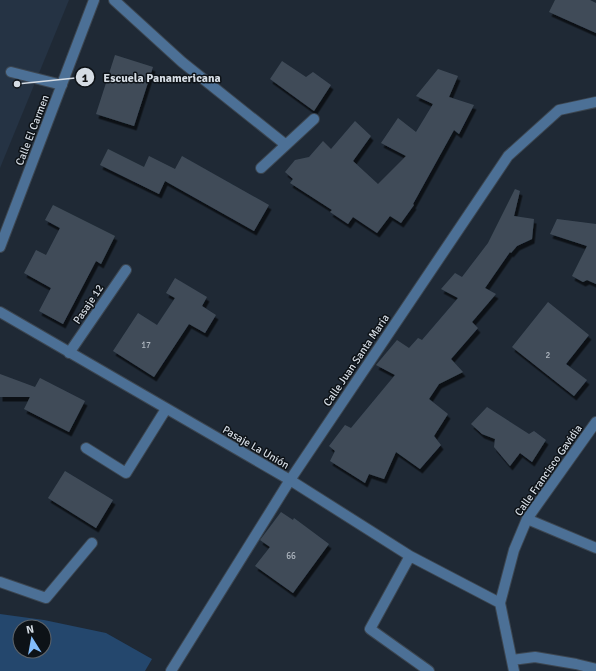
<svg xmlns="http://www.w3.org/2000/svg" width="596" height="671" font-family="Signika,sans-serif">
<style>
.built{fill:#253344}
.green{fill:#24476d;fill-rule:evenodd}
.building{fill:#404c59;filter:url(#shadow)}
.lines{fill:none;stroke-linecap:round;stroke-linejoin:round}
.minor-casing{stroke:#3c4651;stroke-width:12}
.minor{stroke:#4c7096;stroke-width:10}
.labels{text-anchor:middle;stroke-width:3;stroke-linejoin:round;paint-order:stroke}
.number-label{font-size:9px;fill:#b0b8c1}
.street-label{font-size:11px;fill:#d5dce4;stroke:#0d1217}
.leader{fill:none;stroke:#d5dce4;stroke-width:1.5}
.callout-dot{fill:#d5dce4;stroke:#0d1217;stroke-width:1.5}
.mark-label{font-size:12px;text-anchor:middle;font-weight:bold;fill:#111}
.callout-label{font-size:12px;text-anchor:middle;font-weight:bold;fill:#d5dce4;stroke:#0d1217;stroke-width:3;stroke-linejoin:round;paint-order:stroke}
</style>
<defs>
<filter id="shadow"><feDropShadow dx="2.5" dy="4.5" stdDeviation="0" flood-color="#0009"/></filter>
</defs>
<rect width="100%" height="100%" fill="#1f2935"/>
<path class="built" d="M0,0H69L0,168Z"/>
<path class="green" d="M0,614L44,620L106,633L152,659L145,671H0ZM20,627H44V651H20Z"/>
<path class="building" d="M555,0H590L596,3V33L549,12Z
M115,55L153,67L134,126L96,114Z
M282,61L306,77L313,72L331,85L314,111L270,79Z
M438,69L458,76L449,97L474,105L459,134L454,130L413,204L414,205L401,223L390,216L377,233L353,217L348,224L330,212L332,210L290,183L293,179L285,172L295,160L309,157L323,141L331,149L355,121L371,136L353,161L378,184L406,156L381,143L398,118L416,132L433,104L416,96Z
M108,149L144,167L149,156L175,169L182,156L269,205L254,231L165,181L159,194L100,165Z
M515,189L520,191L514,216L534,219L532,239L517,246L511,253L510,252L485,288L496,294L472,322L478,328L451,359L463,372L439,384L429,399L448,414L434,436L441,445L420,469L396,452L384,479L369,474L365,483L330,461L335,451L329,446L345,425L351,428L395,375L376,365L397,340L409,348L418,338L422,340L458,298L441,289L455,273L462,277L488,243Z
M53,205L115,236L101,264L96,261L63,324L39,311L51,288L24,273L36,250L46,255L60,228L45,220Z
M557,219L596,224V284L587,280L583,282L572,276L587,246L550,234Z
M175,278L207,297L202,306L216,315L205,333L189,324L154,377L113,351L138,313L157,325L175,298L166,293Z
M548,302L589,335L566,364L587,380L574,396L512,347Z
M0,374L35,387L40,378L85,401L69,432L24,409L30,397H0Z
M487,407L529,434L534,431L546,440L532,462L520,453L510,466L494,447L495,439L482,434L471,424Z
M65,471L113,500L96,528L48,498Z
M281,512L293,520L294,518L329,544L293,593L255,566L270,547L260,540Z"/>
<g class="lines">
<g class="minor-casing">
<path id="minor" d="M114,0L182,62L286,145
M11,72L62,85
M261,168L314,119
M0,247L94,0
M0,312L290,480L410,556L500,603
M69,353L126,270
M86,448L126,473L166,409
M527,519L596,548
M410,556L370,629L429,671
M0,582L46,598L92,543
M512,660L535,657L576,664L596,669
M171,671L290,480L508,156L559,110L596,102
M514,671L500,603L514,550L527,519L596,422"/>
</g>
<use href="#minor" class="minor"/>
</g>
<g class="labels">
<g class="number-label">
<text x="146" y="348">17</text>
<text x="548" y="358">2</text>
<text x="291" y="559">66</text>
</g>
<g class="street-label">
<text transform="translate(32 130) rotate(-69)" y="4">Calle El Carmen</text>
<text transform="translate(88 304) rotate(-56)" y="4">Pasaje 12</text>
<text transform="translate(356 360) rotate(-56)" y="4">Calle Juan Santa María</text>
<text transform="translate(256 447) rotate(30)" y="4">Pasaje La Unión</text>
<text transform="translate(548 470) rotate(-55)" y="4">Calle Francisco Gavidia</text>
</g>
</g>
<path class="leader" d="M17 84L85 77"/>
<g class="callout-dot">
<circle cx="17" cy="84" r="4"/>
<circle cx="85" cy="77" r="10"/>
</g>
<g class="mark-label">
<text x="85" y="82">1</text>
</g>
<g class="callout-label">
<text x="162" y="82">Escuela Panamericana</text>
</g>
<g transform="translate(32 639) rotate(349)"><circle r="19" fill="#0d1217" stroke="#5d6369"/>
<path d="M0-3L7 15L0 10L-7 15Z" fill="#83bcfb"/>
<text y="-6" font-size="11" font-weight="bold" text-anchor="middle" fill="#d5dce4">N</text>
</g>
</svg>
